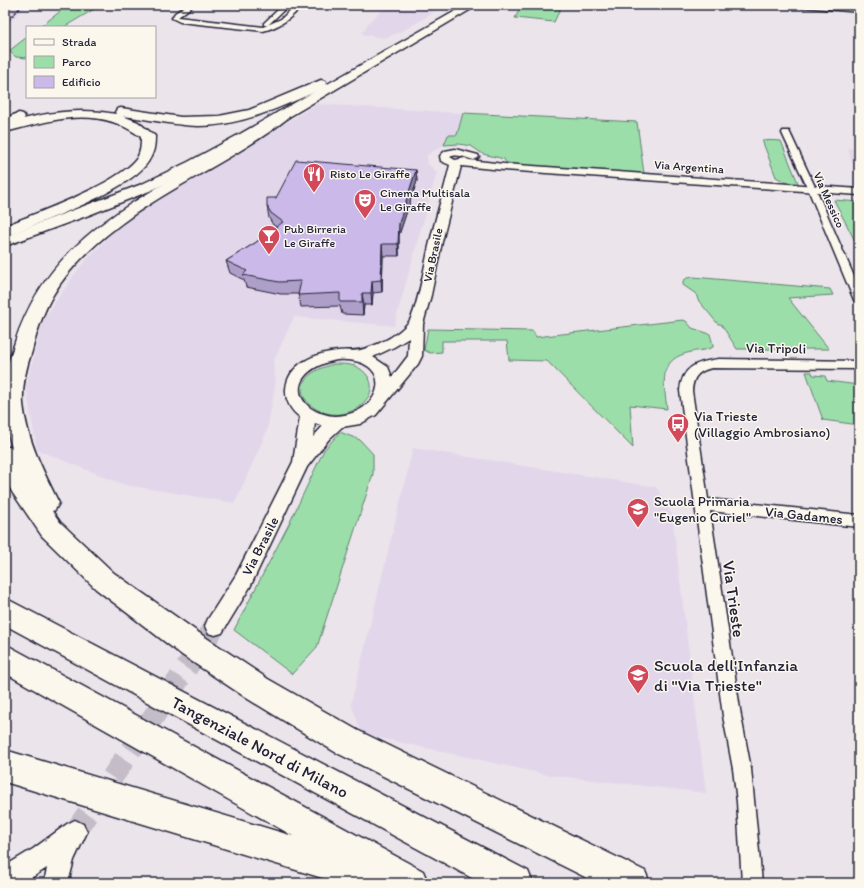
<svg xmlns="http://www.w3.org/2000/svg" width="864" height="888" font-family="Itim,sans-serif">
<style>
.built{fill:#e2d7ea}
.green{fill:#9cdea9;stroke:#5f8072}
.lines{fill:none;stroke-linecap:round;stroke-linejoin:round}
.tertiary-tunnel{stroke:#c4bdc8;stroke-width:22;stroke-dasharray:22 11;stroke-linecap:butt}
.minor-casing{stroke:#22223b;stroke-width:3}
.tertiary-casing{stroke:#22223b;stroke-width:3}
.trunk-casing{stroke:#22223b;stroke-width:3}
.motorway-casing{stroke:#22223b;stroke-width:3}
.minor{fill:#fbf7ec;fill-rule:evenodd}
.tertiary{fill:#fbf7ec;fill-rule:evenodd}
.trunk{fill:#fbf7ec;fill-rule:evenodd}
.motorway{fill:#fbf7ec;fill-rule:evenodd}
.rail{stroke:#22223b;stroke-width:1.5;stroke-dasharray:3 1.5;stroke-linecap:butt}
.wall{fill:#ae9fc8;stroke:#22223b}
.shaded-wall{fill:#8d82a3;stroke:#22223b}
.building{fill:#cab9e9;stroke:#22223b}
.labels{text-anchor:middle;stroke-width:3;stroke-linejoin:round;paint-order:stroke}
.far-street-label{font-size:12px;fill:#22223b;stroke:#fbf7ec}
.far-poi-label{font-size:12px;fill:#22223b;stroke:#fbf7ec;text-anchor:start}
.street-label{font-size:14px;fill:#22223b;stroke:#fbf7ec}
.poi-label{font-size:14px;fill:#22223b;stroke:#fbf7ec;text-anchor:start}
.near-street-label{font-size:17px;fill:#22223b;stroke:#fbf7ec}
.near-poi-label{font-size:17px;fill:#22223b;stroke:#fbf7ec;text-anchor:start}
</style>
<rect width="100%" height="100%" fill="#ece4eb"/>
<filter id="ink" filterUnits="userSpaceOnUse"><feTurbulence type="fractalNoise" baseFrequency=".025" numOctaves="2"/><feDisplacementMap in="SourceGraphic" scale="8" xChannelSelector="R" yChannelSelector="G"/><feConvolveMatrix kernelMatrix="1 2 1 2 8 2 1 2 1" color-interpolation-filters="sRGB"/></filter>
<g filter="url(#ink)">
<path class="built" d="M5,5H27L5,27Z
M387,5H424L438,7L431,14L403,31L384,38L372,36H365L362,32L365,30L368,23Z
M317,104L463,113L457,135H448L444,145L427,155L428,164L437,172L394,326L294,317L273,363L276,381L267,431L235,503L125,485L37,450L26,387L43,320L79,268L115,230L164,195Z
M848,148L859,150V182H856Z
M413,448L656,487L672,514L706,793L548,775L362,734L351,704Z"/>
<path class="green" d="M27,5H75L74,6L96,8L64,27H40L67,6H26Z
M522,5H562L554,22L515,18Z
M27,37V58L16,57L9,51Z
M463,113L637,122L644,174L517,165L506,163L504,159L483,154L471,146L459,144L444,145L448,135H457Z
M762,140L781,141L798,183H787L776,177Z
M834,200L859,202V249Z
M693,277L830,289L833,295L788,298L829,349H737L721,324H718L698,300L696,294L683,285V281L687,278Z
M683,320L686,321L692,328L710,334L713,345V347C706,351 698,350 691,352C657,359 664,383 667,409L630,405L633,448L547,361L509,360L507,341H442V352L430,353L424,350L428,329L533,331L536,337Z
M334,364C341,364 348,364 355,366C369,372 377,387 366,400C332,441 261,383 334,364Z
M806,372H812L813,375L825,376L827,381L859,385V425L823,420Z
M340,432L360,440L373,454V474L317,647L292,674L234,630L290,522L324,450Z"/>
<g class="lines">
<path class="tertiary-tunnel" d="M75,832L215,626"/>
<g class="minor-casing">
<path id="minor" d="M187,5H194L178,17L263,27L281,19L296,5H302C292,18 279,27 263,31L180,22L172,18L175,13Z
M283,5H289L268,25H264V23Z
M800,5H822L859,8V12L803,7Z
M783,131H789L790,133L816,189L859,288V303L854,300L808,189L782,133Z
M719,359L859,361V369L712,368C698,371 693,377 692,391L708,499L859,515V527L710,511L741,716L751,769L762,883H742L737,802L733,769L723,716L680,391C682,366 697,362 719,359Z"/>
</g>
<g class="tertiary-casing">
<path id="tertiary" d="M455,149L478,155L479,157L474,160C466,158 458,153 450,157L455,160L465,158L469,160L504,164L859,189V195L504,170L461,166L442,242L431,295L423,324L422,356L418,364L376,415L360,424L342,427L329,439L307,467L250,587L222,633L215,635L208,633L205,626L208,619L236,575L293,462L300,417C291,411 285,400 286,389C288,364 315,353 338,351C350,349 354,353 367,348C382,343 398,335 408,323C417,314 426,257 430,242C436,216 444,191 450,165L441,161L440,156L445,151ZM409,338L408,356L392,377L388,367L373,357L394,347ZM337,360C396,356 386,415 335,416C332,416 327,415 324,414C303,409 290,388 309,372C317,365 327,362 337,360ZM315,423L323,426L313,437Z
M75,820L83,824L87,832L74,860L68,883H44L47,868L23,883H5V866L33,849L67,824Z"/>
</g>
<g class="trunk-casing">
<path id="trunk" d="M466,5H478L250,140L198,168L152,190L89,215L5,246V236L142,184L188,162L240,134Z
M19,113L23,114L25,117L23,120L5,126V118Z"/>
</g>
<g class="motorway-casing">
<path id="motorway" d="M321,80L325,81L327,84L325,87C286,105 243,126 198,126C173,125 148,119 123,116L138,122L155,136C155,146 154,153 148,162C129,190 49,219 17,232L11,234L5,232V226C36,213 119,184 137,158C141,151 141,145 141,137C98,104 53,120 5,132V124C42,113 78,107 116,114L115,112L117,109L121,108L181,117L219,116L249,110Z
M283,111L288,112L289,115L288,118C245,152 195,175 150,204C115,226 74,259 53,295C43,312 37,331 32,351C26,368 22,386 23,404C27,440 43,471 59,503L55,510L52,511L60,522L114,573L202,635L268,679L357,730L645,871L650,883H597L335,752L248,699L182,655L96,589L42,536L12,492L5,478V446L12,448C6,429 5,415 5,395C5,388 4,380 5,373C8,363 12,352 15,342C57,212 184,187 278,112Z
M5,598L528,871L533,883H481L5,625Z
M5,644L423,871L428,883H339L5,782V750L293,836L5,673Z"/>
</g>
<use href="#minor" class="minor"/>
<use href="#tertiary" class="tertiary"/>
<use href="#trunk" class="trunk"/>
<use href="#motorway" class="motorway"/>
<path class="rail" d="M5,23L23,5"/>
</g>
<path class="wall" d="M416,170L417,181L399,235V256H383L382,292L373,293L372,305H364L363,315L342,314L340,306L301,307L298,294H281L246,287L244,280L230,273L226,261L255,243L277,227L273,225L269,218L267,206L276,198Z"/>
<path class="shaded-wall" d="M416,170L417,181L399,235V256L398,244L399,223Z
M382,244L383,256L382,292L381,280Z
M372,281L373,293L372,305L371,293Z
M362,293L364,305L363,315L362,302Z"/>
<path class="building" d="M296,160L416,170L399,223L398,244H382L381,280L372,281L371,293H362V302H340V293L298,295L301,281L279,282L243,275L247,271L226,261L255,243L283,222L271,213L267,206V198H276Z"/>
</g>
<defs>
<g id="restaurant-pin" transform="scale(1.15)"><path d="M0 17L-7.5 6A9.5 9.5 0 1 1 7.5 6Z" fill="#d1495b" stroke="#fbf7ec"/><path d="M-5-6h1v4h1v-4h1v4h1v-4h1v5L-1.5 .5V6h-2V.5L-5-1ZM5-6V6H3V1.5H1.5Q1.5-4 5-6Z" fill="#fff"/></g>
<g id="theatre-pin" transform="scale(1.15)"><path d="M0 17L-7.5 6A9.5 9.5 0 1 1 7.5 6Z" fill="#d1495b" stroke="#fbf7ec"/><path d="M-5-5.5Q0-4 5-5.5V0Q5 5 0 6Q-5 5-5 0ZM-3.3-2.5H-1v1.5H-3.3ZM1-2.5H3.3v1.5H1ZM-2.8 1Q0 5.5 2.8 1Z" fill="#fff"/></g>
<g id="bar-pin" transform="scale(1.15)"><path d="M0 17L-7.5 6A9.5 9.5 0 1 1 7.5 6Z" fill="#d1495b" stroke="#fbf7ec"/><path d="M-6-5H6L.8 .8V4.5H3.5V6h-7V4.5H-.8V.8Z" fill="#fff"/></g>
<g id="bus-pin" transform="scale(1.15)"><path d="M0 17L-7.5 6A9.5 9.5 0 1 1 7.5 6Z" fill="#d1495b" stroke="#fbf7ec"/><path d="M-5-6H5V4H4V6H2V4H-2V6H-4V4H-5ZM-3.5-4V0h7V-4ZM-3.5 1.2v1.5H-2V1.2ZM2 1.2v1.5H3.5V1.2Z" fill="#fff"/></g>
<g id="school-pin" transform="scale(1.15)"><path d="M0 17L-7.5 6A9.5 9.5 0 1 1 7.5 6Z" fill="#d1495b" stroke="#fbf7ec"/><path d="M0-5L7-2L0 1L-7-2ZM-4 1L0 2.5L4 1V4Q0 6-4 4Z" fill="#fff"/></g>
</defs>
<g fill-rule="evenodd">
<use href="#restaurant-pin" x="314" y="174"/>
<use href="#theatre-pin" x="365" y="200"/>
<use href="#bar-pin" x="269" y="236"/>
<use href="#bus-pin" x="678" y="424"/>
<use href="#school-pin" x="638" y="509"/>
<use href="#school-pin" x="638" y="675"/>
</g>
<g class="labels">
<g class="far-street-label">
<text transform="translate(689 167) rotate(4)" y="4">Via Argentina</text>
<text transform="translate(829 200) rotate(66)" y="4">Via Messico</text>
<text transform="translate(433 255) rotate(-78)" y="4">Via Brasile</text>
</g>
<g class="far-poi-label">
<text x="330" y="178">Risto Le Giraffe</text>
<text x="380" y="197">Cinema Multisala<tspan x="380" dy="14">Le Giraffe</tspan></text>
<text x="284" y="233">Pub Birreria<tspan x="284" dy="14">Le Giraffe</tspan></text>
</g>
<g class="street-label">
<text transform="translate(776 348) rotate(1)" y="5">Via Tripoli</text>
<text transform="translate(804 515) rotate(6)" y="5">Via Gadames</text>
<text transform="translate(260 546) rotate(-63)" y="5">Via Brasile</text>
</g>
<g class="poi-label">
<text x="694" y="421">Via Trieste<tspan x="694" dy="16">(Villaggio Ambrosiano)</tspan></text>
<text x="654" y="506">Scuola Primaria<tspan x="654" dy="16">"Eugenio Curiel"</tspan></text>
</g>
<g class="near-street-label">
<text transform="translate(734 599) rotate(82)" y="6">Via Trieste</text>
<text transform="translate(260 747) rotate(28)" y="6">Tangenziale Nord di Milano</text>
</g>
<g class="near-poi-label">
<text x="654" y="671">Scuola dell'Infanzia<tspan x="654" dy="20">di "Via Trieste"</tspan></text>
</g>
</g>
<rect width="864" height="888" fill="none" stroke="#fbf7ec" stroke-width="20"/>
<rect x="10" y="10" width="844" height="868" fill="none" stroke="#22223b" stroke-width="1.5" filter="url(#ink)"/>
<rect x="26" y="26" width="130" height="72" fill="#fbf7ec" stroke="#a4a2a5"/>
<rect x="34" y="39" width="20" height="6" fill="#fbf7ec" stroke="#a4a2a5"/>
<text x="62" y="46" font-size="12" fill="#22223b">Strada</text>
<rect x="34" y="56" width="20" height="12" fill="#9cdea9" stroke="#a4a2a5"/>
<text x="62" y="66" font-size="12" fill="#22223b">Parco</text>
<rect x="34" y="76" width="20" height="12" fill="#cab9e9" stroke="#a4a2a5"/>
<text x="62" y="86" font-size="12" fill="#22223b">Edificio</text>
</svg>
